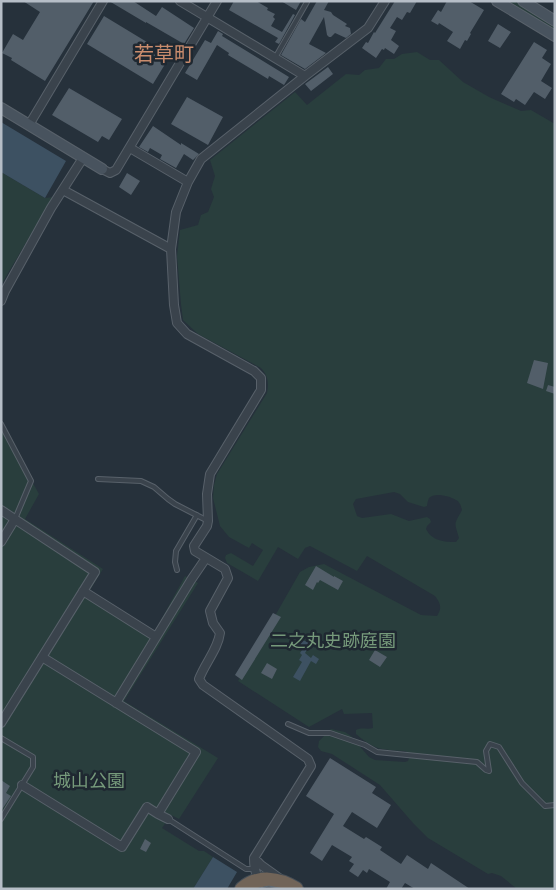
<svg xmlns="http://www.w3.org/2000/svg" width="556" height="890" font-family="'Alegreya Sans','Noto Sans JP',sans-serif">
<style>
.green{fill:#293e3d;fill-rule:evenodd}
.water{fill:#3d5162}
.building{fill:#525e69}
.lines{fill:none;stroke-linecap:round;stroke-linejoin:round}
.lane-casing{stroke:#58616a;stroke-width:6}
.street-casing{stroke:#58616a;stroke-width:10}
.secondary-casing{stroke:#58616a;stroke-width:12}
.highway-casing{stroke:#454e57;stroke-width:16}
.lane{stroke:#3a434c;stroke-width:4}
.street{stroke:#3a434c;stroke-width:8}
.secondary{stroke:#48535e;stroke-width:10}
.highway{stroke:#716458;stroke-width:14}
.tram{stroke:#5c6872;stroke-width:1}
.labels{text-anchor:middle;stroke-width:5;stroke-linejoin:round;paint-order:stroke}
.park-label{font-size:18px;fill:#769a7b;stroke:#1f2831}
.quarter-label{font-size:20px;fill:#ca8c6d;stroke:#1f2831}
</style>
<rect width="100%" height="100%" fill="#26313b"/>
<path class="green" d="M504,1H514L555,27V32Z
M417,52L430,60H439L463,82L489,97L521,111L531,110L555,124V889H517L501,876L492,873L488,874L428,838L413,823L380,785L332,754L321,751L318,747L319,741L331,729L345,732L351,736L369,757L375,760L405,762L408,761L409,758L408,753L405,751C380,749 376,751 356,734V730C362,727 367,730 373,728L372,713L344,714L342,709L309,727L238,681L300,572L309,567L324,564L421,615L437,616C442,608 441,604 435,596L367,556L357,571L310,546L305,548L298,559L278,547L258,581L227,563L225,558L226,555L231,553L253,566L263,550L252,543L249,548L229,537L220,526L213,498L214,485L217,474L267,393C269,382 268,376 261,368L198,334L183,320L181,304L177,256L180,230L198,225L201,215L208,212L214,197L211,189L215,176L210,160L295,92L307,105L346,74L359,75L365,70L379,68L386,59H394L402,54ZM394,492L400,494L408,502L424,507L427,506C427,504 428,500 429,498C434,492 450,496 456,500C460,502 461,506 462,510C454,525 454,521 459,538L456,542C444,542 432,541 426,529L427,526L431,522L430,519L427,517L409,521L391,514L362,518L357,516L353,504L356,499Z
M1,172L45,198L53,197L1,285Z
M1,426L39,494L25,519L103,569L90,590L155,631L185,576L198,583L124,701L218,758L179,819L171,815L162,828L199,851H204L213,857L193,889H1Z"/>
<path class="water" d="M1,122L66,161L45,198L1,172Z
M299,638L313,645L310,650L308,648L305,653L311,658L313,655L319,659L316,664L311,661L300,681L293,677L302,662L299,660L302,655L300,653L304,647L296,642Z
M213,857L237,872L227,889H193Z"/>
<path class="building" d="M23,1H94L45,81L11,60L12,58L2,53L13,34L23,40L40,12Z
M109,1H133L156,16L162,7L194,28L184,44L146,22V23Z
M234,1H256L268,8L267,10L275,14L273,17L275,19L271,26L282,32L293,14L295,15L279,44L275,42L278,38L229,10Z
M281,1H301L296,10Z
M317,1H329L324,10L331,12L333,15L347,24L345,26L350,28L351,34L346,38L335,33L331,37H329L327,35L324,17L309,44L326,53L305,69L281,55L301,19L305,22Z
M395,1H417L410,13L407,12L402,20L397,17L390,28L396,31L391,40L399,46L394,54L385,48L384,50L382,49L376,58L362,48L366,42L368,43L374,32L375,33Z
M447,1H469L484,10L470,33L471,34L467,41L465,40L460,49L447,41L453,32L439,23L438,25L431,21L438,10L441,12Z
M104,16L170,56L153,84L87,44Z
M498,24L511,32L500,48L488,41Z
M218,31L223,34L222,36L289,77L284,85L269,76L268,79L228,55L229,53L217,45L197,80L185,73L205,40L211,43Z
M534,42L547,50L542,58L551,64L541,81L552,88L545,99L534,92L525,105L516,99L514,102L501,94Z
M328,67L333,74L311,91L305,84Z
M69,88L122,119L109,140L102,136L98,142L52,115Z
M187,97L223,117L208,145L171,124Z
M153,126L181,145V143L199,154L193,160L184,154L176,168L160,159L162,155L150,148L148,152L139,147Z
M127,173L140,181L131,195L119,187Z
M534,360L548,363L543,389L527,383Z
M548,385L555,387V394L546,391Z
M316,566L334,577V576L343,581L338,590L320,580L318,583L317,582L313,590L305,585Z
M273,613L281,617L242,680L235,675Z
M375,650L387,657L380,667L369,660Z
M267,663L277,669L272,679L261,673Z
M330,758L376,787L372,793L391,805L377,828L352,812L343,826L364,839L366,837L382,847L380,850L401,864L407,855L428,869L431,863L470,889H415L405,883L401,889H386L390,882L369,869L367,873L363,870L358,877L349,871L354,864L349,861L352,857L332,845L322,861L310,853L334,814L306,796Z
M1,780L10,786L6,793L11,796L1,811Z
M145,839L151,843L146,852L140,849Z"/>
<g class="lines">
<g class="lane-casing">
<path id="lane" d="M275,58L307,2
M1,424L31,481L15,519
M98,479L141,481L154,487L168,499L175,504L208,521
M177,570L175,562L176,551L197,515
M288,724L309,733H330L365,745L377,752L477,762L486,770L489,771L486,751L490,744L499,747L522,783L545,806L555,805
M1,738L33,757V767L1,819
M168,819L246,869H254"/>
</g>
<g class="street-casing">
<path id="street" d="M180,1L305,76
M29,125L103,1
M130,148L188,182
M102,169L110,173L116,170L217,1
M63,190L171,249
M1,301L5,291L51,208L83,158
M1,510L95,572L1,723
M1,542L15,519
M83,591L156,637
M116,703L191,580L206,558
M22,785L122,847L147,807L158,814L196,752L42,657
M158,814L168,819
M254,858L261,865L282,880
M267,889C257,878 254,873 254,858L311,766L308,759L203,685L199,679C205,663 218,649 220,633L213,623L210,611L228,578L225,569L195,551L194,546L207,526L208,521L207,494L210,474L261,390V378L254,371L187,334L177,323L174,305L171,249L176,212L188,182L201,159L305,76L368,28L385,1"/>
</g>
<g class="secondary-casing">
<path id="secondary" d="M497,1L555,36
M523,1L555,21
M1,108L102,169"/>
</g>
<g class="highway-casing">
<path id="highway" d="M242,889C258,875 279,878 296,889"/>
</g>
<use href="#lane" class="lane"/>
<use href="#street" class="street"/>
<use href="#secondary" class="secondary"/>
<use href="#highway" class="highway"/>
<path class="tram" d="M255,889L269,886L284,889"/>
</g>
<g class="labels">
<g class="park-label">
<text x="333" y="647">二之丸史跡庭園</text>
<text x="89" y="787">城山公園</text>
</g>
<g class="quarter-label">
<text x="164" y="61">若草町</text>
</g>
</g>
<rect width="556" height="890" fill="none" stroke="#b6bec7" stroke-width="5"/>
</svg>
